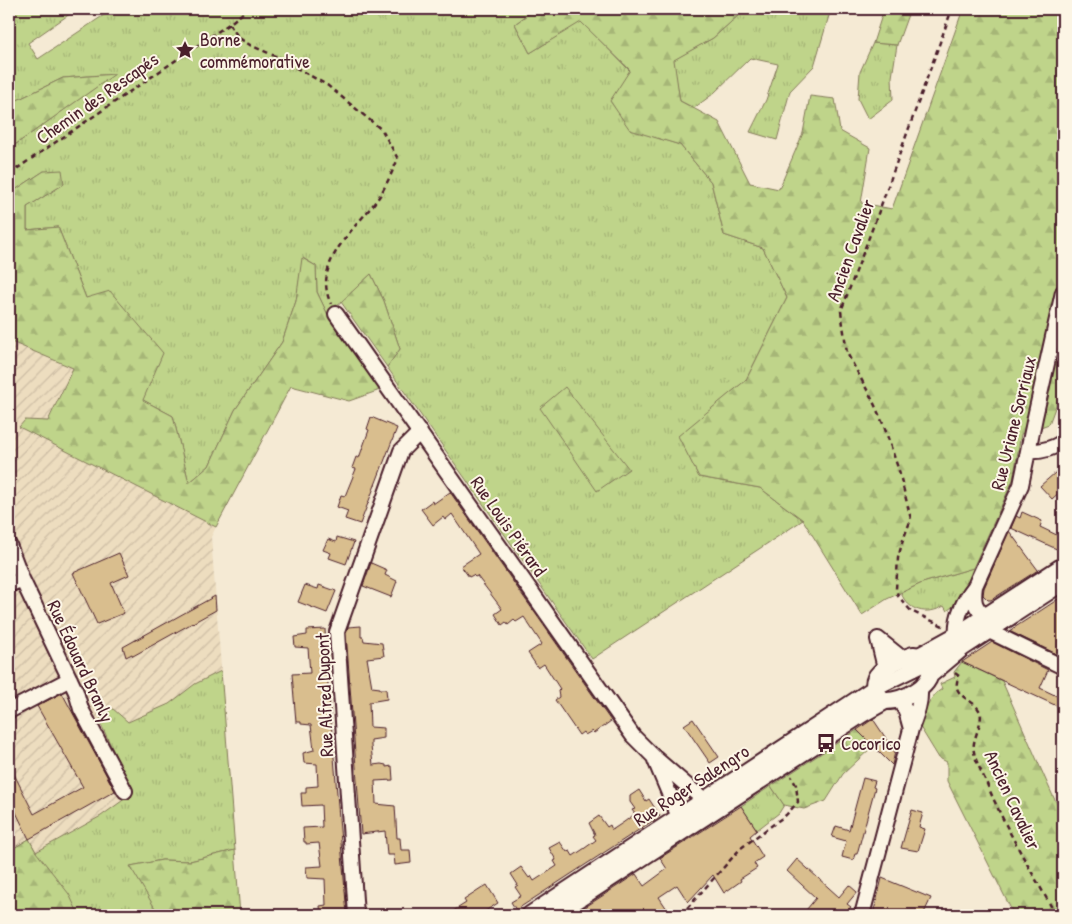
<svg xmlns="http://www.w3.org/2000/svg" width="1072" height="924" font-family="'Patrick Hand',sans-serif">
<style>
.industrial{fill:url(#industrial-furrows)}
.grass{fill:url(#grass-tufts);stroke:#847a5a}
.forest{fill:url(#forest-firs);stroke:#847a5a}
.building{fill:#d9be8e;stroke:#4a1f2b}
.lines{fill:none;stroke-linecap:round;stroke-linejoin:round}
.minor-casing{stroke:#4a1f2b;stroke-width:18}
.major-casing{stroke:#4a1f2b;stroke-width:20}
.path{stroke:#4a1f2b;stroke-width:2.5;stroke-dasharray:5 4;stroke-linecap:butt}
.minor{stroke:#fcf5e5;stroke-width:14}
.major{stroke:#fcf5e5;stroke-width:16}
.labels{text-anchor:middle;stroke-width:4;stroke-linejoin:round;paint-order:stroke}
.poi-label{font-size:19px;fill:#4a1f2b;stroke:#fcf5e5;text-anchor:start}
.street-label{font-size:19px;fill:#4a1f2b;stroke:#fcf5e5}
</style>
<defs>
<pattern id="industrial-furrows" width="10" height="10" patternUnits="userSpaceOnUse" patternTransform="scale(1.25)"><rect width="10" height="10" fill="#edddbf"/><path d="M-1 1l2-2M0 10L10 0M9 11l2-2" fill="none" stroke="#cdbda4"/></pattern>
<pattern id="grass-tufts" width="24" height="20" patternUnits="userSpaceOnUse" patternTransform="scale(1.25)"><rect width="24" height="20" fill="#bfd48a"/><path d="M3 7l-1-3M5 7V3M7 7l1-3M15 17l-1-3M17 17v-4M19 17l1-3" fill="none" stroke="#a6b677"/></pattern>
<pattern id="forest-firs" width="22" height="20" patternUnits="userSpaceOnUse" patternTransform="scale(1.25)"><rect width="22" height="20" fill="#bfd48a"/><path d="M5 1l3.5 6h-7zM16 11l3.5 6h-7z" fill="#a6b677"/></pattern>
</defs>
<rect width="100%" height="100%" fill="#f5ead4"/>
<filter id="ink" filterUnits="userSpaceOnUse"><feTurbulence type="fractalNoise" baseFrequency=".02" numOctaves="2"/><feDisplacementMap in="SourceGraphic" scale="10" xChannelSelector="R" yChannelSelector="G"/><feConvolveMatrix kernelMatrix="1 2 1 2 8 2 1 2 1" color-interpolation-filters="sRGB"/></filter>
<g filter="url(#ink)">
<path class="industrial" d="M9,341L73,368L48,422L25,420L20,427L216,527L211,537L240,915H159L101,816L36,852L29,840L9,851Z"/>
<path class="grass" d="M9,9H77L28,43L38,59L113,9H535L515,24L530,53L581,21L630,71V129L680,145L711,182L724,235L763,248L787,298L746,380L679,436L699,477L760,488L803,520L592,659L387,367L400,349L384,301L371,274L328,315L317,292L316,266L303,258L296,301L282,342L235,410L209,466L189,483L173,416L143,400L86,298L58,227L27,230V207L64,184L44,171L9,194V149L114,74L63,78L9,104Z
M764,9H831L814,66L790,91L777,140L750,132L766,100L778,64L750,58L713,94L694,108L680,101L673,60L713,38L740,14Z
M873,43L897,45L892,77L893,100L868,119L858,99L860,72Z
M973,568L962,599L947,611L944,606C927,616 908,611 901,593L922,583Z
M221,671L235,850L190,861L162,860L131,866L159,915H9V851L29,839L36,852L101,816L133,793L99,720L112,708L128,722L169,704L195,684Z
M771,786L784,805L779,813L757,830L741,806Z"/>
<path class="forest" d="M535,9H764L740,14L713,38L674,60L680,101L719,122L750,183L779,189L803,133L810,96L835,99L840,131L870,148L861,203L892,209L963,9H1063V386L1049,424L1021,434L1013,480L973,568L922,583L887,599L862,615L803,520L760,488L699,477L678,436L746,380L787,298L763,248L724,235L711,182L680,145L630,130L610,101L630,70L581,22L530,53L515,24Z
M884,9H910L897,45L873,43Z
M115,74L9,149V104L63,78Z
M62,170L64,184L27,207V230L58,227L86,298L110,291L163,353L143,400L173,416L189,483L209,466L235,410L282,342L296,301L302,258L316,266L317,292L328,315L380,390L349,401L291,386L216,527L19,427L25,420L48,421L73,368L9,341V194L44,171Z
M371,274L384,301L400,349L387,367L341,302Z
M565,387L629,469L597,491L540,408Z
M962,662L1002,681L1052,794L1063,815V915H1014L947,781V762L939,758L920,727C925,713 928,697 942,689L940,684L955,677L954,672Z
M857,730L873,746L843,774L826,801L804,809L784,805L771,786Z
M29,839L36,852L69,894L79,915H9V851Z
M235,850L240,915H159L130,866L162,860L190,861Z"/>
<path class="building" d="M371,417L397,428L360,524L345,519L348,511L337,507L341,495L345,496L356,469L352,468L356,457L359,458L369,430L367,429Z
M1063,466V489L1052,499L1040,486Z
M450,492L611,721L594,733L592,731L585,735L583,732L579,735L555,700L559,697L558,691L560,689L544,664L538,668L528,653L542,644L524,617L516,622L514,620L508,625L506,622L502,625L495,614L502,609L477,576L475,577L473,575L469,577L461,566L479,554L452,514L445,520L443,517L433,525L421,509L432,501L433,504Z
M1022,512L1042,521L1040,527L1063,538V552L1011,528L1016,516L1020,518Z
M1009,531L1038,570L991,600H988L983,595L984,588Z
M337,537L354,542L346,564L329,558L331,553L323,550L328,539L336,542Z
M119,553L129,575L111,583L124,613L97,624L73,573Z
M371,563L387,570L385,575L397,581L391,597L363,586Z
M305,585L318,589L319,585L336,591L327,613L298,602Z
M215,596L216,610L133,656L132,654L126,657L123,647Z
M1063,596V657L1009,631L1034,615Z
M361,626V637H363L364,641L382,643L384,656L367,658L372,687L380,688V689H386L387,699L369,702L370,727L384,728V738L371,740V746L373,765L381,764L386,765V767L392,766L393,780L375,781L376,804L395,806L397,838H400L401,850H410L411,863L395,865L394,855H387L385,831L361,834L346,633L348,627Z
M325,629L327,672L347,915H321L320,906L326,905L325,879L307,878L306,867L322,866L319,843L306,844V842H304L303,828L322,827L321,805L302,806L301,793H306V787L318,786L317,764L304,763L303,753L314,750L311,725L301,724V722H296L292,674L310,673L308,648L295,647L294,637L307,635V630Z
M992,642L1048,670L1040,688L1063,699L1059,707L962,662Z
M62,693L115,791L29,839L9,798V764L34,814L83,787L37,706Z
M693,719L719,757L710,763L684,725Z
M873,719L895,752L892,765L857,730Z
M863,778L875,781L873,787L875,788L857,854H855L853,860L842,857L846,841L832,837L836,826L849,830Z
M639,790L646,801L649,799L660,816L516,910L511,902L521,896L515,887L518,885L511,874L521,867L529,878L531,876L534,881L557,866L554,861L556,860L549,848L560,842L567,852L570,851L573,856L585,848L596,840L593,836L595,835L589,823L599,816L607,827L610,825L612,830L624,822L635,814L632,810L635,809L630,802V796Z
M741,806L757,830L750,836L763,857L754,863L757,868L740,879L741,881L724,893L713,875L688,902L677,885L659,897L671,915H573L636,874L644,886L667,869L660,858Z
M912,810L923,813L919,827L925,829L918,851L901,848Z
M797,859L839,897L849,885L857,892L847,904L851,907L843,915H802L816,898L787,871Z
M882,878L931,898L923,915H873Z
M487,885L498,903L479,915H447L466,903L464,900Z"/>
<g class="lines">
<g class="minor-casing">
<path id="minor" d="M336,314L633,736L654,757L692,790L705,800
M1028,451C1041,452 1052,449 1063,442
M9,545L22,579L76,692L81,709L125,791
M9,585L22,579
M975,586C973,601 974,608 986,616
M989,631L1063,667
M957,635C955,618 964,600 975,586L1021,485L1035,417L1063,292
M878,639L903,659
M878,639L885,668
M875,688L928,662L962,640
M899,700L906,711L911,729
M9,711L70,679
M655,760L679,817
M356,915L337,632L401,451L420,432
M862,915L911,729C916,715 921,704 920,689"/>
</g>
<g class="major-casing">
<path id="major" d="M913,655C920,656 926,657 929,664C938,685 902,702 885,701C856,679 892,661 913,655Z
M919,656L957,635L1063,566
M931,674L962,648L1063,582
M530,915L875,688
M554,915L862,714L885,701"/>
</g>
<path class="path" d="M229,24L239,38L250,45L275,56L327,85L382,130L398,159C392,172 386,186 379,197C357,228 311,262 331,304
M9,174L229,24L248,9
M943,626L911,611L898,596L896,589L898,558L903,540L911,519L899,471L884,426L872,399L847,353L841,311L879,211L952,9
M955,673L959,676C949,698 974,697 980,712C984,723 971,739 974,752C976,763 983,774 987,784C1006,830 1032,872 1056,915
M681,915L741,848L786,815L798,802L796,785L791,776"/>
<use href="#minor" class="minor"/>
<use href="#major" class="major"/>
</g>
</g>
<defs>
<g id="sight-bare" transform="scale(1.5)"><path d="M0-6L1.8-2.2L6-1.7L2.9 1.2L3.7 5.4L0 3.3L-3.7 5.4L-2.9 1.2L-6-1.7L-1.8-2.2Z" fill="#4a1f2b" stroke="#fcf5e5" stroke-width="2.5" paint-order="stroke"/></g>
<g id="bus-bare" transform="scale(1.5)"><path d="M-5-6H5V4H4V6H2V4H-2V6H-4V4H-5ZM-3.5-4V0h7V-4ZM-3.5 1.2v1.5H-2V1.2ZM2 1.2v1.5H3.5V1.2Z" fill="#4a1f2b" stroke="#fcf5e5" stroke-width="2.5" paint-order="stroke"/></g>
</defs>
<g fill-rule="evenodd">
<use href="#sight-bare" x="185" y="50"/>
<use href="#bus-bare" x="826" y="743"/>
</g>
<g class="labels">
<g class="poi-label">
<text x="200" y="46">Borne<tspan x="200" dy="22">commémorative</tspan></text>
<text x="841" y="750">Cocorico</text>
</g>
<g class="street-label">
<text transform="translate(97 98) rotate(-35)" y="7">Chemin des Rescapés</text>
<text transform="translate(850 250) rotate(-70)" y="7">Ancien Cavalier</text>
<text transform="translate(1013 423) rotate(-76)" y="7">Rue Uriane Sorriaux</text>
<text transform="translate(509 526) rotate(55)" y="7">Rue Louis Piérard</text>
<text transform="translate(81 661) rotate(65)" y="7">Rue Édouard Branly</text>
<text transform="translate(324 695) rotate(-92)" y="7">Rue Alfred Dupont</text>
<text transform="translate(691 785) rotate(-33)" y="7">Rue Roger Salengro</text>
<text transform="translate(1013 800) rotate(65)" y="7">Ancien Cavalier</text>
</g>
</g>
<rect width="1072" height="924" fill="none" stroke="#fcf5e5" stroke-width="30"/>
<rect x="15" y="15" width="1042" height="894" fill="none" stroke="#4a1f2b" stroke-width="2" filter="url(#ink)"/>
</svg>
